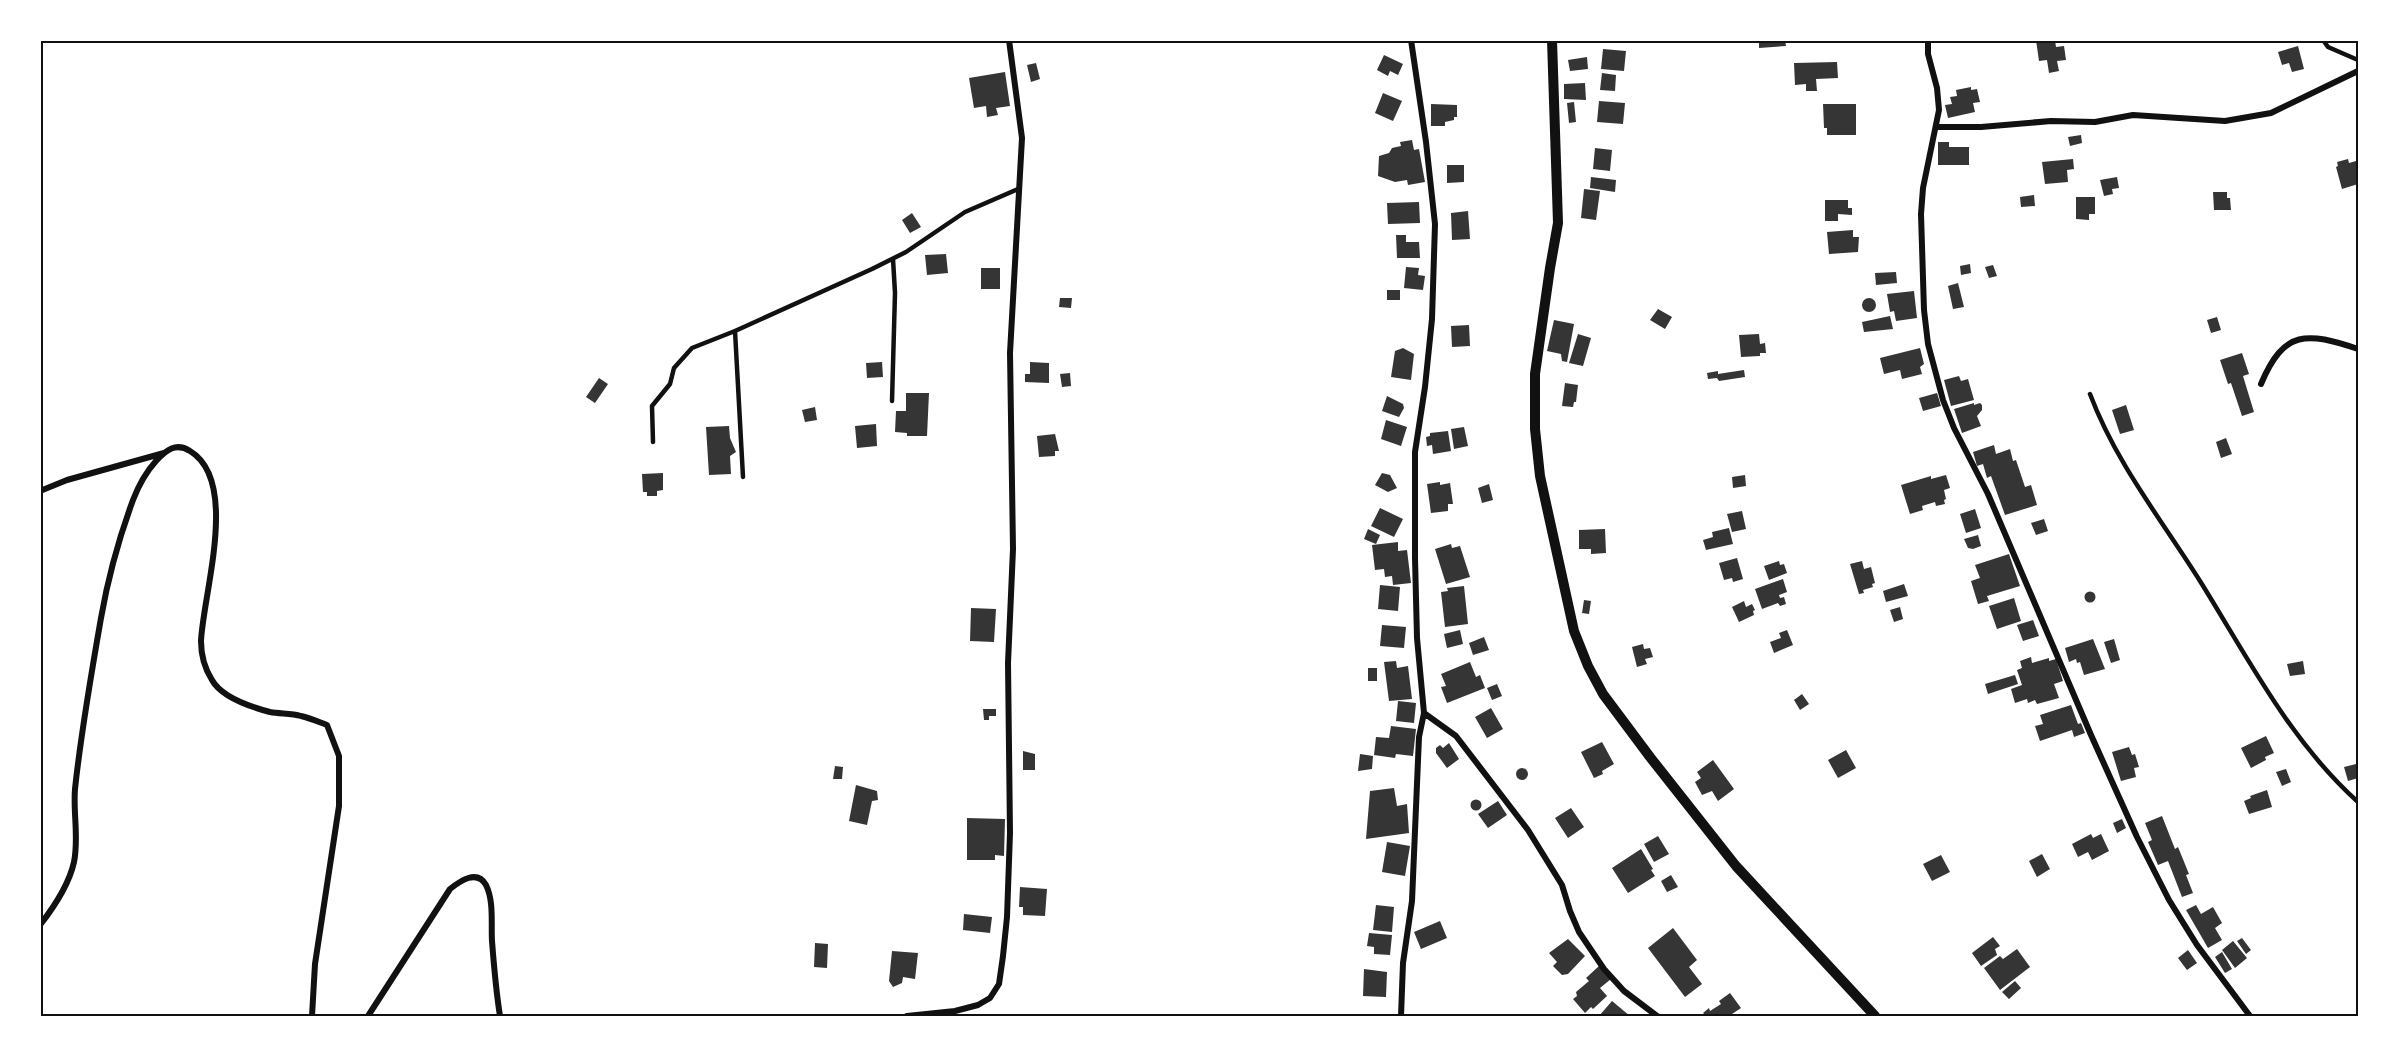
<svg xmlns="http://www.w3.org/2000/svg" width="2399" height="1057" font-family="'Golos Text',sans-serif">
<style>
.building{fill:#353535}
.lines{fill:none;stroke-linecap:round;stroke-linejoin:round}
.service{stroke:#111;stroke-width:4.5}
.minor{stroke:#111;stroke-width:6}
.tertiary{stroke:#111;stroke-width:10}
.neatline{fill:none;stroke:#111;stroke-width:2}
</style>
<rect width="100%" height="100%" fill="#fff"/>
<path class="building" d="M1759,40H1785L1786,46L1759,48Z
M2036,40H2055L2056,47L2064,46L2066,60L2057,61L2059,71L2049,73L2047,60L2039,61Z
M2298,46L2304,69L2292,72L2289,63L2282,65L2278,52Z
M1603,49L1626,51L1624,71L1601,69Z
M1384,55L1403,64L1398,75L1390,71L1388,76L1377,70Z
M1587,57L1588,69L1570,71L1568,60Z
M1837,62L1838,78L1816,79L1817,91H1806V84L1795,85L1794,63Z
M1036,63L1040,79L1031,82L1027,65Z
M1005,72L1010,106L996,108L998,115L987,117L986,106L974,108L969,78Z
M1602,73L1616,75L1615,91L1600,90Z
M1585,83L1586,100L1564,99V84Z
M1971,87V90L1977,89L1980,102L1973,103L1975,112L1948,118L1945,105L1952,104L1950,97L1957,96L1956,90Z
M1383,93L1402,101L1393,121L1375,113Z
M1599,101L1625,103L1623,124L1597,122Z
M1574,102L1576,122L1569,123L1567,103Z
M1431,104L1457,105V117H1454V120L1445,122V126H1431Z
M1823,104H1856V135H1827V128H1824Z
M2081,135L2082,143L2070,146L2068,137Z
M1412,140L1414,150L1419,149L1425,182L1408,185L1407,180L1395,182L1378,176L1379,156L1389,153L1392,148L1401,146L1400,142Z
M1938,142H1949V147H1969V165H1938Z
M1595,148L1612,150L1610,171L1593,169Z
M2073,159L2074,169L2067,170L2068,182L2045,184L2042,162Z
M2348,159L2349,163L2356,161L2358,184L2342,189L2336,167L2338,166L2337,162Z
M1447,165H1464V182L1447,183Z
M1591,177L1616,180L1615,192L1590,188Z
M2117,177L2119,188L2112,189L2113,194L2104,196L2100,180Z
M1584,189L1600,191L1596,220L1581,218Z
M2213,192H2227V198H2230L2231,210H2214Z
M2034,195L2035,206L2021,207L2020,197Z
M2076,197H2095V214H2089V220L2076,219Z
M1825,200H1848V208H1852V215L1838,214V221H1825Z
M1419,202L1420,223L1388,224L1387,203Z
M1468,211L1470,239L1452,240L1451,213Z
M912,213L921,227L910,233L902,220Z
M1853,230V237H1859L1858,252L1829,254L1827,232Z
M1396,235H1406V242H1419L1420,258H1397Z
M946,254L948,273L927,275L925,255Z
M1970,264L1971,273L1961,275L1960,266Z
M1993,265L1997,276L1989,278L1985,267Z
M1406,267L1419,268L1418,275L1425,276L1423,290L1404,288Z
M981,268H1000V289H981Z
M1896,272L1897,283L1876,285L1875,273Z
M1958,283L1964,307L1953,309L1948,286Z
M1387,290H1400V300H1387Z
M1914,291L1917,318L1896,321L1894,311L1890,312L1887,294Z
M1862 305a7 7 0 1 1 14 0a7 7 0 1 1-14 0Z
M1060,298H1072L1071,308L1059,307Z
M1658,309L1672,317L1665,329L1650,320Z
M1890,316L1893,329L1864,332L1862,322Z
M2217,317L2221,330L2211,333L2207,320Z
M1554,320L1574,324L1567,362L1562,361L1561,354L1547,351Z
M1469,325L1470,346L1452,347L1451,326Z
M1578,334L1591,338L1583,366L1569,363Z
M1759,334L1760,344L1765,343L1766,353H1760V356L1741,357L1739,335Z
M1403,348L1414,354L1411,380L1391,377L1395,351Z
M1920,348L1924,364L1920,367L1922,374L1902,379L1900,370L1884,374L1880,358Z
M2242,353L2249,374L2243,376L2254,412L2242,416L2231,383L2228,384L2220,360Z
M882,362L883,377L867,378L866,363Z
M1030,362L1049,363V383L1025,382V374H1030Z
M1744,370L1745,377L1719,381L1717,378L1708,379L1707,373L1718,371V374Z
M1070,373L1071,386L1062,387L1060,374Z
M1959,376L1961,381L1968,379L1974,400L1951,406L1944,380Z
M599,378L608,384L595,403L586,397Z
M1565,383L1578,385L1576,402H1574L1573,407L1562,406Z
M906,393H929L927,436H907V433L895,432L896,411H906Z
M1937,393L1941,406L1923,411L1919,398Z
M1387,396L1403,404L1404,408L1399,417L1382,411Z
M1974,403V405L1980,403L1982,405V410L1977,416L1981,426L1962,433L1954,409Z
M2126,405L2134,430L2120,434L2112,410Z
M815,407L817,420L805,422L802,410Z
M1386,420L1407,427L1401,446L1381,439Z
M876,424L877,446L857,448L855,426Z
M729,426L730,438L736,452L730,456L731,474L709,475L706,427Z
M1464,427L1468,446L1454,449L1451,429Z
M1448,431L1451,451L1433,454L1432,445L1427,446L1426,437L1430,436V433Z
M1055,434L1059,451H1055V456L1039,457L1037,436Z
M2226,438L2232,454L2221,458L2216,442Z
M1994,445L1996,454L2010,449L2013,461L2016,460L2025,487L2031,485L2037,505L2005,515L1991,476L1987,478L1983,464L1977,466L1973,452Z
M663,473V490L657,491V496H647V492H643L642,474Z
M1382,473L1390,475L1397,488L1388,492L1375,485Z
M1745,475L1746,486L1733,488L1732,477Z
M1946,475L1950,488L1944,490L1946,499L1944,500L1945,504L1936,506L1935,502L1922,506L1923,510L1910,514L1901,485L1931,476V479Z
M1440,482V485L1450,483L1453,504H1448V511L1431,513L1427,484Z
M1489,484L1493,500L1482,503L1478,488Z
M1380,508L1403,519L1394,537L1371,526Z
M1975,509L1981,528L1966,533L1960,514Z
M1742,511L1746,529L1732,532L1727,514Z
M2044,519L2048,531L2036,535L2031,523Z
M1729,528L1733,544L1706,550L1703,540L1713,537L1712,532Z
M1368,529L1380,535L1376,544L1364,539Z
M1605,529L1606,553L1591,554V549H1579V530Z
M1978,535L1981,546L1973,549L1968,548L1964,539Z
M1398,542V551L1407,550L1411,583L1393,585L1392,576L1385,577L1384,569L1375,570L1372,545Z
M1451,544L1452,548L1460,546L1470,577L1446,584L1435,549Z
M2009,554L2020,586L1987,596L1989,601L1978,604L1971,581L1980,578L1975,565Z
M1737,558L1743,579L1733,582L1732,578L1724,580L1719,563Z
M1779,561L1780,565L1784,564L1787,573L1769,580L1764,566Z
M1862,561L1864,569L1871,567L1875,583L1872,584L1873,587L1863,590L1864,593L1859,594L1850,564Z
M1783,579L1787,592L1779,595L1780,598L1784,597L1786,604L1780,606L1778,603L1762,609L1755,589Z
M1904,584L1908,596L1886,602L1883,591Z
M1380,585L1400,587L1398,611L1378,609Z
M1464,586L1468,624L1445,627L1441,592L1448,591L1447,588Z
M2084.5 597a5.5 5.5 0 1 1 11 0a5.5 5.5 0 1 1-11 0Z
M2014,598L2021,621L1997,629L1989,606Z
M1584,600L1591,601L1589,614L1582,613Z
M1744,601L1746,607L1752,604L1755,610L1753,611L1754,615L1739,622L1732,607Z
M1900,607L1903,619L1894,622L1890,610Z
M971,608L996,609L994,642L970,641Z
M2033,620L2039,636L2023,641L2017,625Z
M1382,625L1406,627L1404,648L1380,646Z
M1460,630L1463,644L1447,648L1444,634Z
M1787,630L1793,645L1774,653L1770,642L1781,638L1779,633Z
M1484,637L1489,650L1473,655L1469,643Z
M2093,639L2105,669L2084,675L2080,662L2077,663L2076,659L2069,662L2065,648Z
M2114,639L2120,660L2111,663L2104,642Z
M1643,644L1644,649L1650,648L1653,657L1645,659L1647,664L1637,667L1632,647Z
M2031,657L2032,663L2049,658V661L2056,659L2063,681L2054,684L2059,698L2037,704L2035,700L2028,703L2027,699L2015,703L2011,689L2022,685L2017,670L2022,668L2020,661Z
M1396,661L1397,668L1408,666L1412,699L1389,701L1384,662Z
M2303,661L2305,674L2290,676L2287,664Z
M1470,662L1476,677L1480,675L1485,688L1447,703L1441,687L1446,686L1441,674Z
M1368,668H1377V681H1368Z
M2015,675L2018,684L1988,694L1985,684Z
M1497,684L1502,696L1492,700L1487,688Z
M1802,694L1809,704L1800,710L1794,700Z
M1398,701L1416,703L1414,723L1396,721Z
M2071,705L2078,724L2081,723L2085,733L2074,737L2072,730L2040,741L2035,726L2043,724L2040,715Z
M1491,708L1503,729L1487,738L1475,717Z
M983,709H996V716H989V720H984Z
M1391,726L1416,729L1413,756L1396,754L1395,758L1374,755L1376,737L1389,738Z
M2266,736L2274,753L2265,757L2266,760L2251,768L2241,748Z
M1602,742L1614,764L1602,771L1603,774L1594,778L1581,752Z
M1449,743L1459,759L1447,768L1436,753V748L1440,745L1443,748Z
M2129,747L2132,755L2135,754L2139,767L2134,768L2136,777L2121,781L2112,752Z
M1846,750L1856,768L1838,778L1828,760Z
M1023,751L1035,754V770H1023Z
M1360,754L1373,756L1372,769L1358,771Z
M1713,760L1734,789L1718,801L1712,791L1702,795L1695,782L1701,778L1697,772Z
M2356,764L2358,778L2348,781L2344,767Z
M835,766L843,767L842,779H833Z
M1516 774a6 6 0 1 1 12 0a6 6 0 1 1-12 0Z
M2286,769L2291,782L2282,786L2276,772Z
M856,785L877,791L878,800L872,801L867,825L849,821Z
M1394,788L1397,806L1407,804L1409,833L1366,839L1370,791Z
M2267,790L2272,807L2249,814L2244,801L2251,798L2250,796Z
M1470.5 805a5.5 5.5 0 1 1 11 0a5.5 5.5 0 1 1-11 0Z
M1498,801L1507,815L1488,828L1478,814Z
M1571,808L1584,827L1568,838L1555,818Z
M2162,816L2175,849L2178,847L2189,874L2186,875L2193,893L2182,897L2168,861L2158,865L2148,842L2152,840L2145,823Z
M967,818L1005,819L1004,856L995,855V860H967Z
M2122,819L2126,828L2117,833L2113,823Z
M2091,834L2093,838L2101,834L2109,851L2092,860L2088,852L2078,857L2072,844Z
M1658,836L1669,854L1654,862L1644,844Z
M1387,842L1410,846L1405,876L1382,872Z
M1641,849L1653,869L1651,870L1655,876L1628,893L1612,868Z
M2042,854L2050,869L2037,877L2029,861Z
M1941,855L1950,872L1932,881L1923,864Z
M1671,875L1678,887L1667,892L1661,881Z
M1020,887L1047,889L1045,916L1023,915V907H1019Z
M1376,905L1394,907L1392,932L1373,930Z
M2196,905L2201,914L2213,907L2222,923L2215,928L2222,940L2208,948L2186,910Z
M964,914L992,917L990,933L963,930Z
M1440,921L1447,938L1421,949L1414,932Z
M1673,928L1697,960L1689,967L1702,984L1685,997L1648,948Z
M1369,933L1392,935L1390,955L1374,954V947L1367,946Z
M1993,937L2000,946L1995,949L1997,955L1981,966L1972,953Z
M2242,938L2251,950L2246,954L2237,941Z
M1568,939L1585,956L1568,974L1562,975L1553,966L1557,962L1549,953Z
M2233,941L2247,958L2235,968L2222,950Z
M815,943L828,944L827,968L814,967Z
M2017,949L2030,967L2000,990L1984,968L2000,956L2003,959Z
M2188,950L2197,963L2187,970L2178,958Z
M892,951L918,953L915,979L903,977L902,983L893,987L889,981Z
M2222,952L2232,969L2225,973L2215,957Z
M1599,966L1611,979L1600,988L1607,996L1593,1009L1591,1007L1585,1013L1573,999L1577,996L1576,992L1589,981L1586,978Z
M1364,969L1387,972L1386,997L1363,996Z
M2015,981L2021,988L2009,999L2002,992Z
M1730,993L1741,1008L1729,1016H1706L1703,1013L1709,1008L1710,1011L1721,1004L1719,1001Z
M1612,1001L1630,1016H1599Z"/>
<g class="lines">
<path class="service" d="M2323,40L2328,47L2358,60
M735,331L743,477
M2090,394C2116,463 2161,519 2200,581C2248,658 2290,741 2358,802
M892,401L895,293L893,259
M653,442L652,406L670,384L674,368L692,348L735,331L872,269L906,252L965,212L1018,189"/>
<path class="minor" d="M1928,40V54L1937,88L1939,110L1923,188L1921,214L1924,310L1928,344L1943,400L1954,428L1988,494L2091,735L2137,837L2169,900L2197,945L2250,1016
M1936,127H1981L2051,121L2095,122L2133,115L2225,121L2271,113L2358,71
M2261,384C2284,329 2307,332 2358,349
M40,491L67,480L164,453
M1424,713L1456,736L1528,830L1562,885L1570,911L1579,932L1604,969L1624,991L1657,1016
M40,925C54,907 69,885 74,862C79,838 73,813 75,789C81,732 91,675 101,618C108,578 119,538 133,500C138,487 146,472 156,461C166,450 176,442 190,451C240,481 203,594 201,641C201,654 205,669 212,680C222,698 251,707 270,712C280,714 291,713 301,716C310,718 319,722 327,725L339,756V806L315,964L312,1016
M368,1016L450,889C460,881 477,869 486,885C494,901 491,924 492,941C494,967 496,991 500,1016
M907,1016L955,1011L978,1005L990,998L999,984L1003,956L1007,917L1010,833L1008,663L1013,549L1010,353L1022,138L1009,40
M1401,1016L1403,963L1412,901L1419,737L1424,713L1417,638L1415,558V452L1425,387L1432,319L1435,224L1426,142L1411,40"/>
<path class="tertiary" d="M1552,40L1558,223L1550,268L1535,374V429L1540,476L1574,631L1588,666L1603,694L1650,757L1736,866L1875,1016"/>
</g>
<rect width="2399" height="1057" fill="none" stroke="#ffffff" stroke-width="84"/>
<rect x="42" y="42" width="2315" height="973" class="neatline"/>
</svg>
